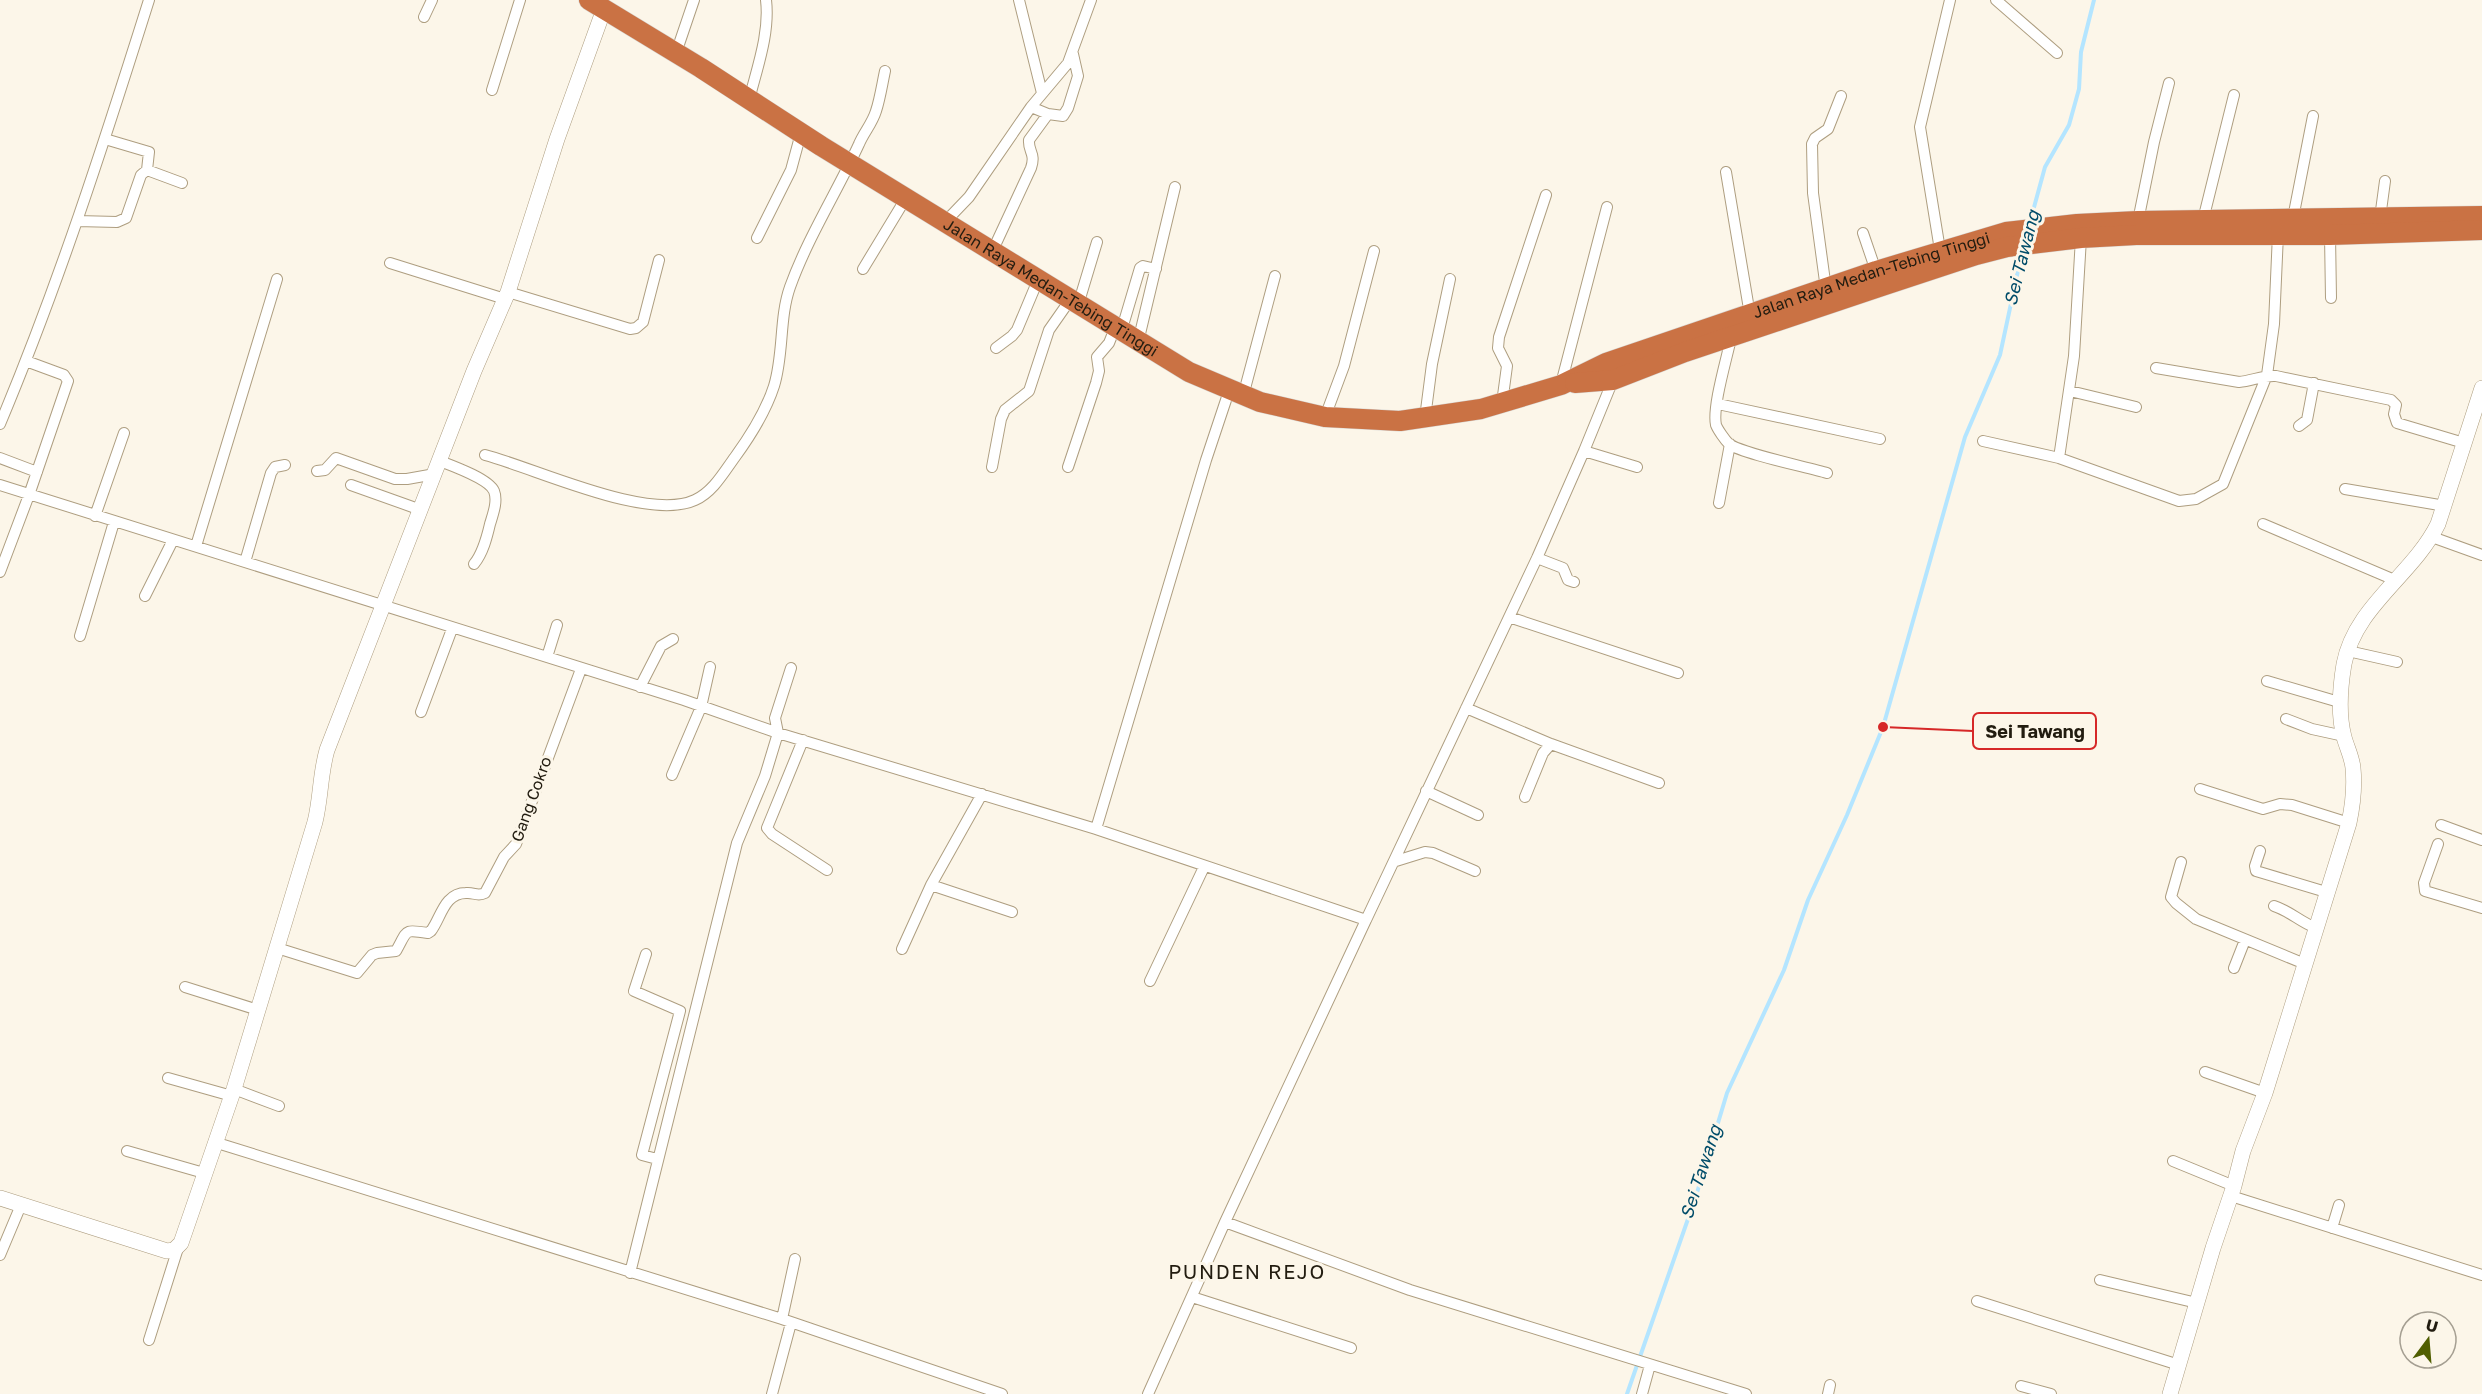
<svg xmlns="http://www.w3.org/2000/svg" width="2482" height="1394" font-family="'Golos Text',sans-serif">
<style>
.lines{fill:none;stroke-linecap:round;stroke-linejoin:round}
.stream{stroke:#b4e5ff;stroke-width:4}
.street-casing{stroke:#ae9e80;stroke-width:12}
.secondary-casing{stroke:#ae9e80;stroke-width:16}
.highway-casing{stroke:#d7d6d4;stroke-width:21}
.street{stroke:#fff;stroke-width:10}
.secondary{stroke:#fff;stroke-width:15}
.highway{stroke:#ca7244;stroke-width:20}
.labels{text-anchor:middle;stroke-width:6;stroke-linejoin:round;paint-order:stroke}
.street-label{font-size:16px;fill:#221c10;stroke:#fcf6e9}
.water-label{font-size:18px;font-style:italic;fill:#004c69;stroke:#fcf6e9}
.quarter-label{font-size:20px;letter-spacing:1.5px;fill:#221c10;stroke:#fcf6e9}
.leader{fill:none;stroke:#d62828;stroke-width:2}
.callout-dot{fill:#d62828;stroke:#fcf6e9;stroke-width:2}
.callout{fill:#fcf6e9;stroke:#d62828;stroke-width:2}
.callout-label{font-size:18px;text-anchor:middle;font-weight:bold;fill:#221c10}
</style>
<rect width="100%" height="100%" fill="#fcf6e9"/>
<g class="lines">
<path class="stream" d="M2030,222L2045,167L2069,125L2079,89L2081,52L2094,0
M1627,1394L1696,1196L1727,1093L1784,970L1808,900L1847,815L1883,727L1965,437L2000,355L2022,252"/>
<g class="street-casing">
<path id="street" d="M1019,0L1042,93
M1996,0L2057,53
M424,17L432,0
M676,53L694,0
M492,90L520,0
M749,100C757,68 770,33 766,0
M1048,114L1063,116L1068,108L1078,76L1073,54
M105,139L149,152L147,170
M1726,172L1750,315
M2293,218L2313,116
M2380,218L2385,181
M2203,220L2234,95
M77,221L117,222L126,218L141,175L147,170L182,183
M2138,221L2154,142L2169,83
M945,222L969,197L1031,107L1068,63L1091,0
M1863,233L1876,271
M2330,235L2331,298
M757,238L791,170L801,133
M1940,250L1920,127L1950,0
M992,252L1031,168C1036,153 1028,152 1029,140L1048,114L1031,107
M390,263L505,299
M863,269L906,198
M1826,289L1813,193L1812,144L1815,138L1828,129L1841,96
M508,292L630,329L636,328L643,322L659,260
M1078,305L1097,242
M1121,332L1140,268L1143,266L1156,269
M1731,338C1727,358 1712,407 1716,425C1718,430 1725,440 1729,444C1743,454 1807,467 1827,473
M1138,342L1175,187
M996,348L1012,336L1017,330L1038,280
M2156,368L2239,382C2252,381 2263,375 2276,376L2391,400L2396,405L2394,414L2397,423L2464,443
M1561,384L1607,207
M2070,391L2136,407
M1243,396L1275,276
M1502,403L1507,366L1498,348L1499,337L1546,195
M1718,404L1880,439
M1325,417L1344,366L1374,251
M1425,418L1432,364L1450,279
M0,424C58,286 104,143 149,0
M2299,426L2307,420L2314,383
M1983,441L2059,458L2179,501L2196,499L2223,484L2267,375L2274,324L2278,234
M1584,451L1637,467
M485,455C535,468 648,522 695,500C713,492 724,472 735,457C751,435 766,411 774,386C784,354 779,318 790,287C808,237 837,192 859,144C864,132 872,124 876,111C880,99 882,85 885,71
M0,458L37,472
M2059,458L2074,356L2081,238
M440,461C453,466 489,479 494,491C498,501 493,514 490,524C487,537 483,553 474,564
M992,467L1001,419L1005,410L1029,391L1049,330L1070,300
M1068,467L1096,383L1099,371L1097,357L1109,343L1115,328
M317,471L325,470L336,458L395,479H407L435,474
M0,485L684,700L778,733L1096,829L1366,920L1537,558L1584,451L1613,380
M351,485L421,510
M2345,489L2445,506
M1719,503L1730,444
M95,516L124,433
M2263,524L2397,581
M2432,537L2482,555
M196,546L277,279
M1537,558L1563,568L1568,580L1574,582
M245,562L271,473L275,467L285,465
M0,572L29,495L68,381L64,375L26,361
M145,596L173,540
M1509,617L1678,673
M80,636L114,522
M2348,651L2397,662
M547,657L557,625
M2267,681L2339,702
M640,687L661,646L673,639
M1466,708L1551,744L1659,783
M421,712L452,629
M2286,719L2312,729L2344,736
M803,740L767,828L772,834L827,870
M672,775L701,707L710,667
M2200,789L2263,809L2280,804L2292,805L2349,823
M1426,791L1478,815
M1525,797L1543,753L1551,744
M2441,825L2482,840
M1096,829L1206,460L1229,391
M2438,844L2424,883L2425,891L2482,908
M2260,851L2255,866L2256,871L2326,892
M1396,861L1425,852L1433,853L1475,871
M2181,862L2171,897L2176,903L2196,919L2305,964
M931,885L1012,912
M2274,906C2290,911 2300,922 2316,928
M277,948L357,973L372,955L377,953L396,951C408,930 403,929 428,933L431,931C441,918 444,893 466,893C474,892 477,897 485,893L504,857L516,844L581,669
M902,949L931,885L982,794
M646,954L634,991L680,1011L642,1155L657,1159
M2234,968L2245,940
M1150,981L1204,867
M185,987L258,1010
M2205,1072L2265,1093
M168,1078L232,1096
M234,1089L279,1106
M214,1142L782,1319L1002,1394
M127,1151L204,1173
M2173,1161L2234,1186
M2231,1196L2482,1275
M1225,1222L1410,1290L1746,1394
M2332,1228L2339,1205
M0,1255L21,1205
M630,1273L737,843L765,776L778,733L775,718L791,668
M2100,1280L2197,1303
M1192,1297L1351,1348
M1977,1301L2179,1365
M782,1319L795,1259
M149,1340L178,1248
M2021,1386L2051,1394
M772,1394L791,1323
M1148,1394L1225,1222L1366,920
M1642,1394L1650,1365
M1828,1394L1830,1385"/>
</g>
<g class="secondary-casing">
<path id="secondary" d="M0,1198L167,1251L174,1250L181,1243L234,1089L315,822C321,798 320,774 327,750L474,371L508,292L557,139L604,9
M2170,1394L2213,1248L2234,1186L2243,1151L2265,1093L2349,823C2353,804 2355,788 2353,768C2352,757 2347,748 2344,737C2338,714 2340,688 2344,664C2355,606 2413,575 2438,524L2482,388"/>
</g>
<g class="highway-casing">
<g id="highway">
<path id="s1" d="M589,0L701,68L821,146L1189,372L1260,402L1325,417L1400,421L1481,409L1561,385L1606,363L1876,271L2006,232L2077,224L2138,221L2482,216"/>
<path d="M1575,383L1613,380L1685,352L1882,286L1976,255L2007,247L2081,238L2136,235H2330L2482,230"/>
</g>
</g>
<use href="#street" class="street"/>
<use href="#secondary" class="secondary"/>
<use href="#highway" class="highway"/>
</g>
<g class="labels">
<g class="street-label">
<text dy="6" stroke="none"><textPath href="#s1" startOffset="1420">Jalan Raya Medan-Tebing Tinggi</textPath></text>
<text dy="6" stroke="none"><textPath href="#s1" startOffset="544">Jalan Raya Medan-Tebing Tinggi</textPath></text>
<text transform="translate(531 799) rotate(-70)" y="6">Gang Cokro</text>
</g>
<g class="water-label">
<text transform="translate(2022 258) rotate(-76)" y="6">Sei Tawang</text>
<text transform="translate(1701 1172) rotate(-72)" y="6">Sei Tawang</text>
</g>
<g class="quarter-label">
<text x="1247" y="1279">PUNDEN REJO</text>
</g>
</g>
<path class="leader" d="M1883 727L1973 731"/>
<circle class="callout-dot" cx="1883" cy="727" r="6"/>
<rect class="callout" x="1973" y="713" width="123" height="36" rx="6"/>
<g class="callout-label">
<text x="2035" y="738">Sei Tawang</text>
</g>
<g transform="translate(2428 1340) rotate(16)"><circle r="28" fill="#fcf6e9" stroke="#a59f92" stroke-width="1.5"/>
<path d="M0-4.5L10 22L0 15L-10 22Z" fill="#505e00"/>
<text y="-9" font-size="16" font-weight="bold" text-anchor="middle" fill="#221c10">U</text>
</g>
</svg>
